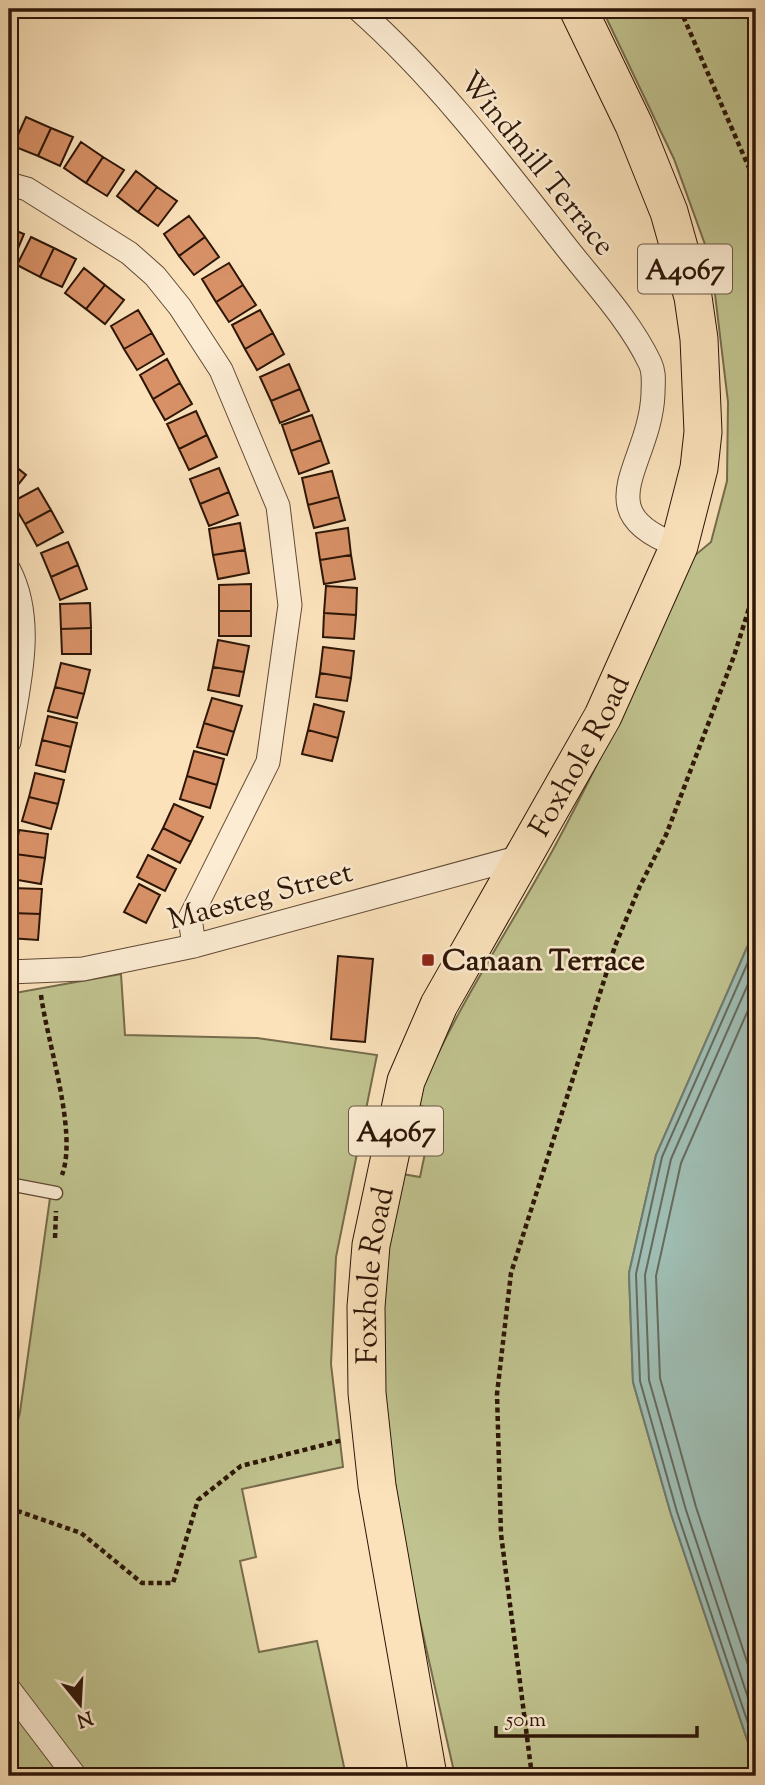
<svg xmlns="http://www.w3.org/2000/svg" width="765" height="1785" font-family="'Sorts Mill Goudy',serif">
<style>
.green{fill:#c0c38f;stroke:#766c4b;stroke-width:2}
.water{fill:#9fbdb3;stroke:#717a6e;stroke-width:2}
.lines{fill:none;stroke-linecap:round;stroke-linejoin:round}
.shore{stroke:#666a5d;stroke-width:2}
.building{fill:#d89167;stroke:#2d1607;stroke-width:2}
.service-casing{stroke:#604934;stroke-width:15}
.minor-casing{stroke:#604934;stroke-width:25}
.primary-casing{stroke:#2d1607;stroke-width:39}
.path{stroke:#2d1607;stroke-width:4.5;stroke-dasharray:5 3.5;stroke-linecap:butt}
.service{stroke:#fcecd3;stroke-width:12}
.minor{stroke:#fcecd3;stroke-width:23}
.primary{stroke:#fbe2bb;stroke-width:37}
.poi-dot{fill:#8f2418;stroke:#fcecd3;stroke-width:2.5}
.labels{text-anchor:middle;stroke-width:5;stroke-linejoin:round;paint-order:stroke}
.shield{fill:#fcecd3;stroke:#6b5644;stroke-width:2}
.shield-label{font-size:28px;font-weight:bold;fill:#2d1607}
.street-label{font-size:30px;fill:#2d1607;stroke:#fcecd3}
.poi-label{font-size:30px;font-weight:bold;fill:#2d1607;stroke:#fcecd3;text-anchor:start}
</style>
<rect width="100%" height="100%" fill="#fbe2bb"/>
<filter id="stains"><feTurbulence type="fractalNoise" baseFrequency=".00286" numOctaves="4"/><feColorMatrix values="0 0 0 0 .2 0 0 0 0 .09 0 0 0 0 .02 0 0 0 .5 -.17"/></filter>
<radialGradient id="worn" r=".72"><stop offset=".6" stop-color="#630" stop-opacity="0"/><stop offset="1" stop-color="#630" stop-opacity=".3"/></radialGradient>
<path class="green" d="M602,9H756V927L656,1155L629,1273L633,1382L671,1514L756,1766V1776H455L406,1559L382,1394L381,1273L402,1174L420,1177L434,1110L415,1104C453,1012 508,932 555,846C606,751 650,655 693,557L711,542L727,481L728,402L711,261L674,159Z
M121,974L125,1035L257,1038L377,1055L336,1257L331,1364L343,1467L242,1489L256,1557L240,1561L259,1652L317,1641L346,1776H9V1455L20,1412L50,1198L9,1180V994Z"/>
<path class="water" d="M756,927V1766L671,1514L633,1382L629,1273L656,1155Z"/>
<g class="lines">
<path class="shore" d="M756,944L662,1157L636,1274L640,1381L677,1512L756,1747
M756,966L671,1159L645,1275L649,1380L686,1510L756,1722
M756,992L681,1163L656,1276L660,1378L696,1507L756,1689"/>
</g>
<path class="building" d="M26,117L51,128L38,156L13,146Z
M51,128L73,137L60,166L38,156Z
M81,142L103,157L86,183L64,168Z
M103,157L124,170L107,196L86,183Z
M136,171L157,187L138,212L117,196Z
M157,187L177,201L158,226L138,212Z
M189,216L205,237L179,256L164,234Z
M9,228L24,234L12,263L9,261Z
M31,237L54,248L40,277L17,265Z
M205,237L219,257L194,275L179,256Z
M54,248L76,259L62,287L40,277Z
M229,263L243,285L216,302L202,279Z
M84,268L105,285L86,309L65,293Z
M105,285L124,300L105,324L86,309Z
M243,285L256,305L229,322L216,302Z
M138,310L152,333L124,349L111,326Z
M260,310L273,333L245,349L232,325Z
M152,333L164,354L137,370L124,349Z
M273,333L284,354L257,370L245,349Z
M167,359L180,383L153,399L140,375Z
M289,364L300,389L271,401L260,377Z
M180,383L192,404L165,420L153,399Z
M300,389L309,411L280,423L271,401Z
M196,411L207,435L179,449L167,424Z
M312,415L321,440L291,451L282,425Z
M207,435L217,457L189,470L179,449Z
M321,440L329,463L299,474L291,451Z
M9,461L26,475L9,496Z
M219,468L229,492L200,504L190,479Z
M332,471L339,497L308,505L302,478Z
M38,488L51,510L25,524L12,502Z
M229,492L238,515L209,526L200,504Z
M339,497L345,520L314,528L308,505Z
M51,510L63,532L37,546L25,524Z
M240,523L245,550L213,555L209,529Z
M348,528L351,555L320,560L316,533Z
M68,542L78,565L51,577L41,553Z
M245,550L249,573L218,579L213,555Z
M351,555L355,579L324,584L320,560Z
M78,565L87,589L60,600L51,577Z
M251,584V611H219V585Z
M326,586L357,588L356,615L324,613Z
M90,603L91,628L61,629L60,604Z
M219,611H251V636H219Z
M324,613L356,615L354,639L323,637Z
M91,628V654H62L61,629Z
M218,640L249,646L244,672L213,667Z
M323,647L354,651L351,678L320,673Z
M61,663L90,670L84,694L55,687Z
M213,667L244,672L239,696L208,690Z
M320,673L351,678L347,701L316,697Z
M55,687L84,694L77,718L48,711Z
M212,698L242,706L234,732L204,723Z
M314,704L344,712L338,738L308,730Z
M48,716L77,723L71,747L42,740Z
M204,723L234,732L227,755L197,747Z
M308,730L338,738L332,761L302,754Z
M42,740L71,747L65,772L36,765Z
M194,751L224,759L217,785L187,776Z
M35,773L64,780L58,804L29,797Z
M187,776L217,785L210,808L180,799Z
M29,797L58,804L51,829L22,821Z
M174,804L203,817L191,842L163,828Z
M163,828L191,842L180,863L152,849Z
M19,830L48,834L45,858L15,854Z
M15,854L45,858L41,884L12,879Z
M148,855L176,869L165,891L137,877Z
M139,884L160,895L146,923L124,912Z
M12,888L42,889L40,914L11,913Z
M11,913L40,914L38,940L9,938Z
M338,956L373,959L365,1042L331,1039Z"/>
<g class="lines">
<g class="service-casing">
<path id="service" d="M9,1184L56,1193"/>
</g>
<g class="minor-casing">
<path id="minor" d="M358,9C437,79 502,165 567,248C596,285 630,321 650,363C655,373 653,383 653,394C650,466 584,512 679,546
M9,184L27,189L129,253L155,276L180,307L221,370L278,506L290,605L268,762L190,918L194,946
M9,570C36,622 18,688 9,742
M9,972L83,969L194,946L524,856
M9,1689L75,1776"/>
</g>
<g class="primary-casing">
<g id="primary">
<path id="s1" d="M428,1776L377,1486L367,1393L366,1307L371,1245L406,1081L439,1005L603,716L679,546L699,468L703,432L699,339L693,297L669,212L634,125L578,9"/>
</g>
</g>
<path class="path" d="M680,9L756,184
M41,995C47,1042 78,1132 62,1175
M55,1238L56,1211
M9,1508L81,1533L142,1583H173L198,1500L241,1466L343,1440
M532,1776L501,1534L497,1394L511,1273L615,946L640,886L666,835L734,656L756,586"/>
<use href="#service" class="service"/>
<use href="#minor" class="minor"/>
<use href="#primary" class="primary"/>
</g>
<rect class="poi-dot" x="421" y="953" width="14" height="14" rx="3.5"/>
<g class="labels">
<g class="shield">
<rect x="638" y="244.5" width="94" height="49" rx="5"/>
<rect x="349" y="1106.5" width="94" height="49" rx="5"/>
</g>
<g class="shield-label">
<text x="685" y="279">A4067</text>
<text x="396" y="1141">A4067</text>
</g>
<g class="street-label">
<text transform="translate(538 163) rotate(51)" y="10">Windmill Terrace</text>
<text dy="10" stroke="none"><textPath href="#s1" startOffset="1073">Foxhole Road</textPath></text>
<text transform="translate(260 895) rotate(-15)" y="10">Maesteg Street</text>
<text dy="10" stroke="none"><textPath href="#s1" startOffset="506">Foxhole Road</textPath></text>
</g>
<g class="poi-label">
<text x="442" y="970">Canaan Terrace</text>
</g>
</g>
<rect width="765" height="1785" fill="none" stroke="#fbe2bb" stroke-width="35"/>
<rect x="10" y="10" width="744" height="1764" fill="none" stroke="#2d1607" stroke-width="3.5"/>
<rect x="18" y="18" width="730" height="1750" fill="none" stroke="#2d1607" stroke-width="2"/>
<g transform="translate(80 1704) rotate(162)" stroke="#fcecd3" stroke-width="5" paint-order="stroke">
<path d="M0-5L12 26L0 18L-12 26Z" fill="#2d1607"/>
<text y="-10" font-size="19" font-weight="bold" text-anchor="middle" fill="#2d1607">N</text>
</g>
<path d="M496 1726v10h201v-10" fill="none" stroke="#2d1607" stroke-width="3.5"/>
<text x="506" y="1726" font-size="21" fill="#2d1607" stroke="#fcecd3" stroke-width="5" paint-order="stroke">50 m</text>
<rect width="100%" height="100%" filter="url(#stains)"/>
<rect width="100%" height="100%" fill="url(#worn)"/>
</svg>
